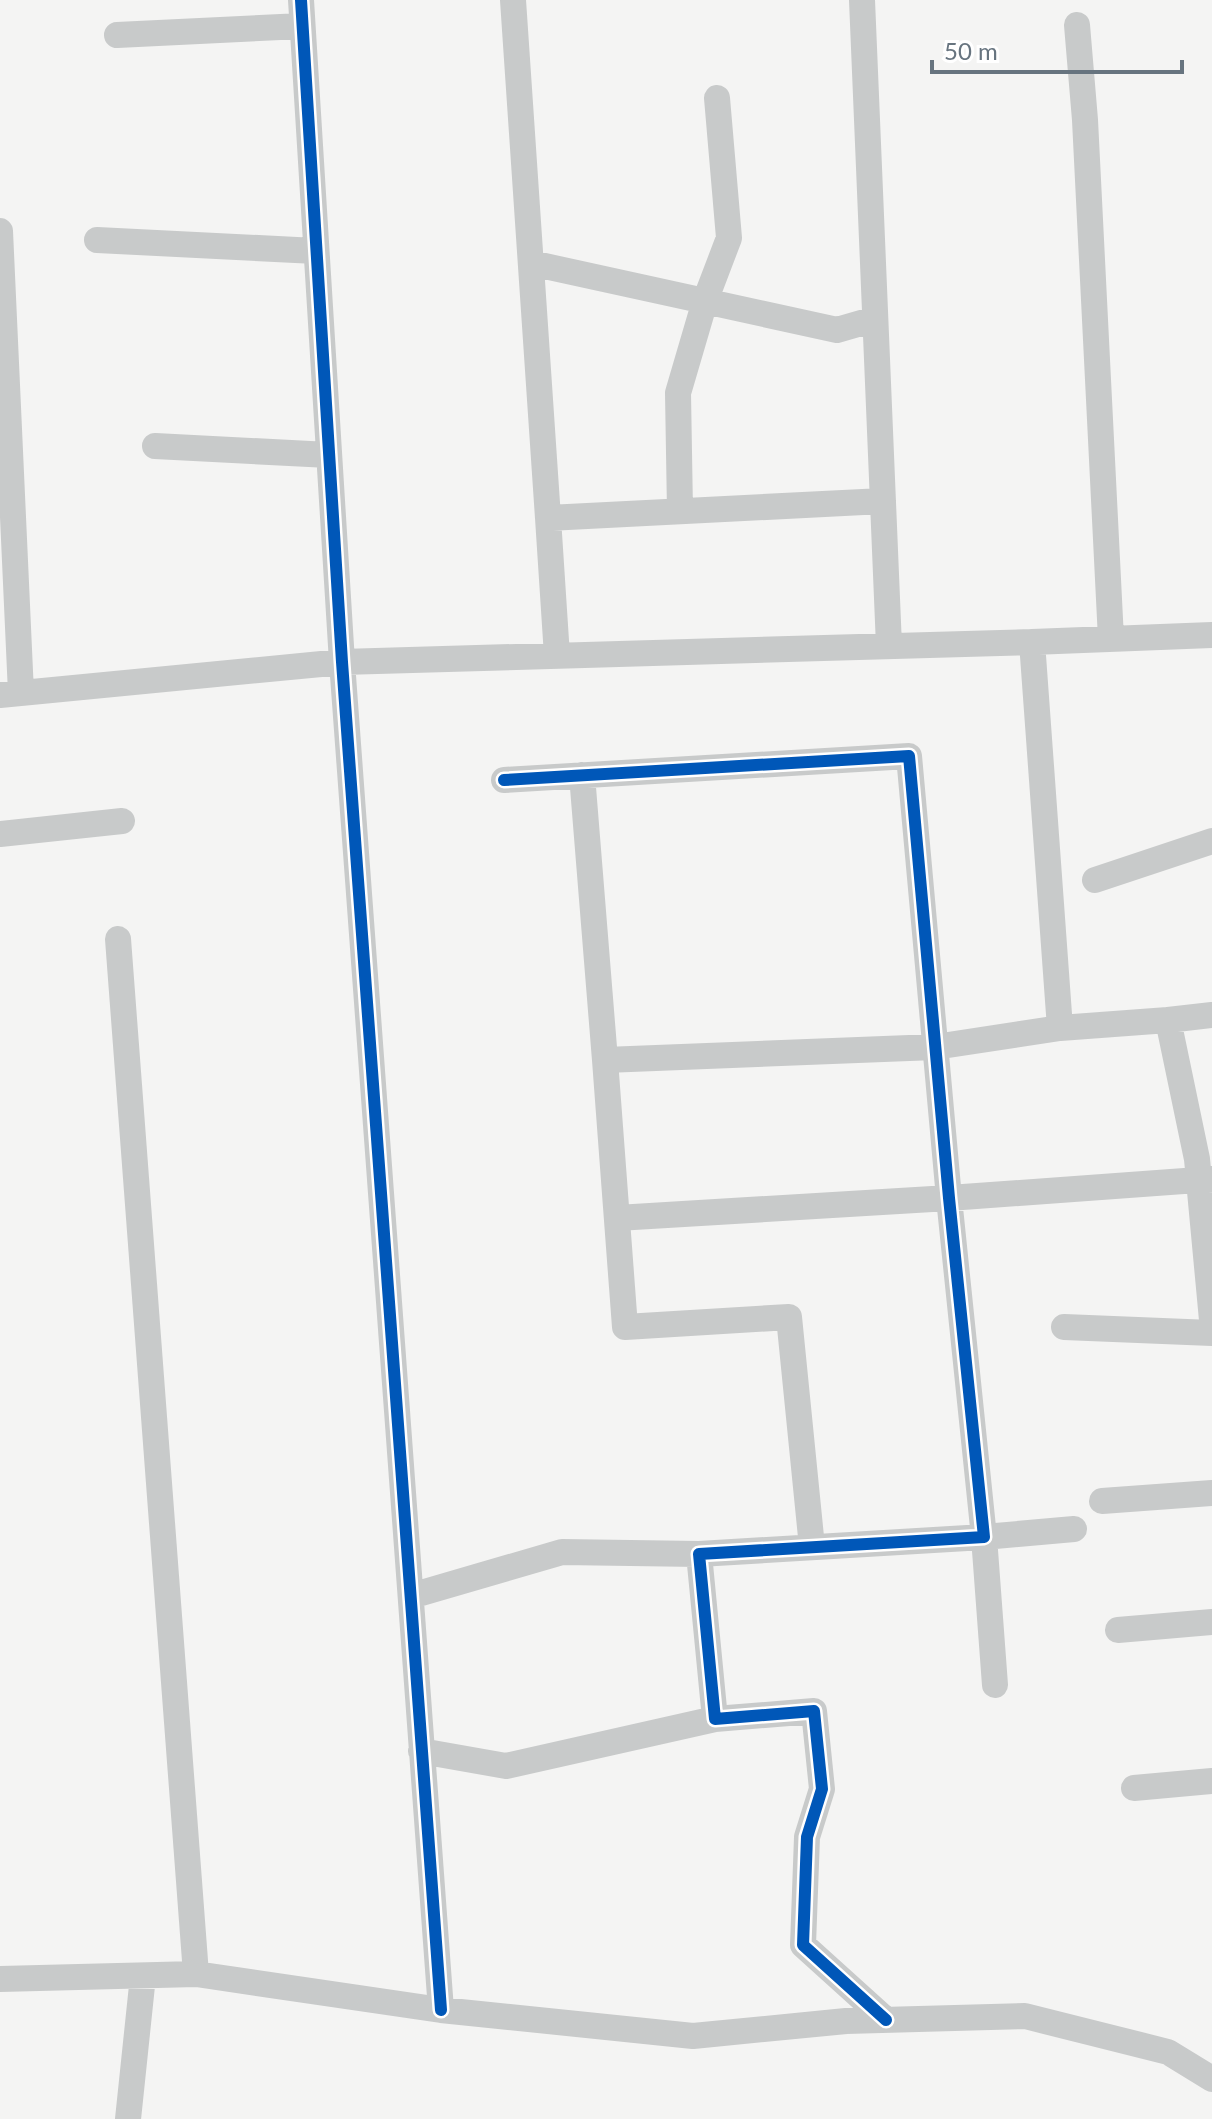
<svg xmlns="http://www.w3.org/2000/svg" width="1212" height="2119" font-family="Lato,sans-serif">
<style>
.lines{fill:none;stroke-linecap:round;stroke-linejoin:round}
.street{stroke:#c8caca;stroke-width:26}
.cycleway-casing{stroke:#fff;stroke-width:17}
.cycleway{stroke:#0057b8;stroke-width:12}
</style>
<rect width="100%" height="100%" fill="#f4f4f3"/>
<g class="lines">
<path class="street" d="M301,0L342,662L441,2010
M513,0L548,518L883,501
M862,0L889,646
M1077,25L1085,120L1111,639
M117,35L302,26
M0,231L21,693
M97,240L316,251
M531,263L837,330L875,319
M155,446L329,455
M680,511L678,393L705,301L729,238L717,98
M548,518L557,656
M1032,642L1212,635
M0,695L342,662L1032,642L1060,1028L1168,1020L1197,1159L1212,1320
M582,775L605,1060
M504,780L909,756L949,1198L984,1537L699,1554L715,1719L814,1711L822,1789L807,1837L803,1945L886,2020
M0,834L122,821
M1095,880L1212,841
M118,939L196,1974
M1168,1020L1212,1015
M617,1218L949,1198L1212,1179
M1064,1327L1212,1333
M1102,1501L1212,1493
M812,1547L789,1317L625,1327L605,1060L935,1047L1060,1028
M411,1596L562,1552L699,1554
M1118,1630L1212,1622
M995,1685L984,1537L1074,1529
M421,1751L506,1766L715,1719
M1134,1788L1212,1781
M0,1979L196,1974L441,2010L693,2036L846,2021L1025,2016L1168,2052L1212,2079
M128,2119L143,1976"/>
<g class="cycleway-casing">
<path id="cycleway" d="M301,0L342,662L441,2010
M504,780L909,756L949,1198L984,1537L699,1554L715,1719L814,1711L822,1789L807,1837L803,1945L886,2020"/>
</g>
<use href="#cycleway" class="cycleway"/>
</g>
<path d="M932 60v12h250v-12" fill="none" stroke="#67747f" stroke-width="4"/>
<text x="944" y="60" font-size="24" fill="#67747f" stroke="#ffffff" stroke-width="6" paint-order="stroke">50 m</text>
</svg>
